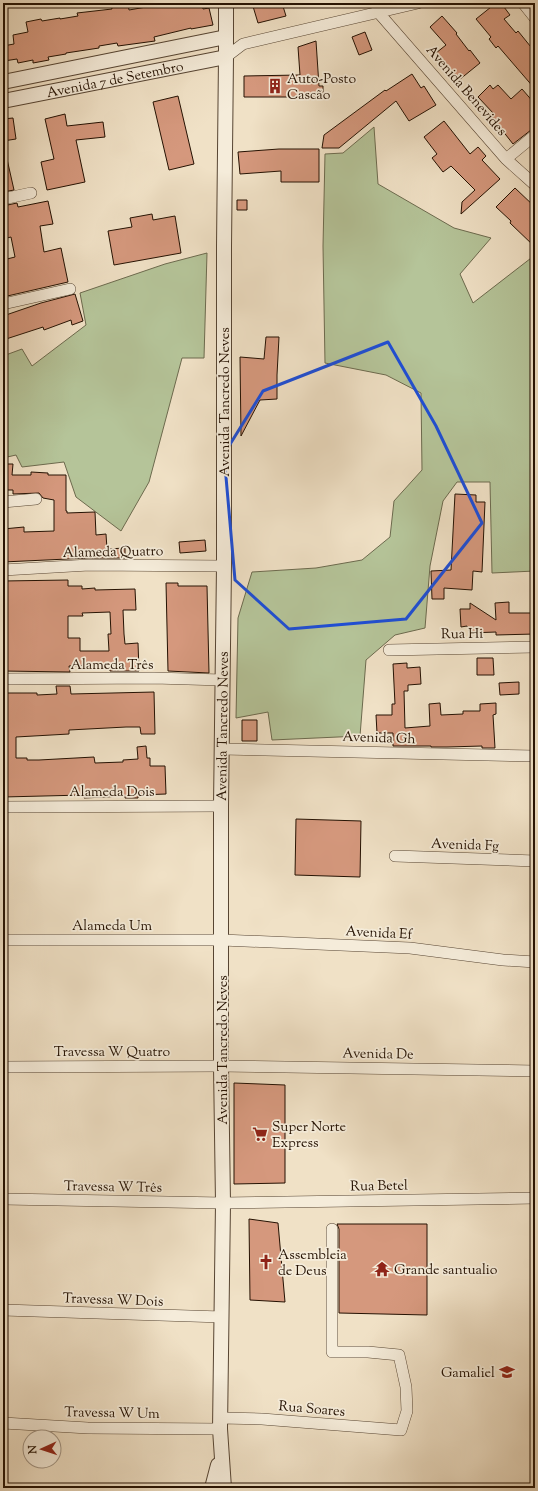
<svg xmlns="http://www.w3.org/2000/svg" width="538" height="1491" font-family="'Sorts Mill Goudy',serif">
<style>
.green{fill:#b5c499;stroke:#6c6a4e}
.building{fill:#d5987d;stroke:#241102;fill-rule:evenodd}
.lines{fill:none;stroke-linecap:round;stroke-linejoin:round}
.minor-casing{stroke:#574533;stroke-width:12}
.tertiary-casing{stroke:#574533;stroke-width:16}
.minor{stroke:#f5ecda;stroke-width:11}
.tertiary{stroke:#f5ecda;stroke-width:14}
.marked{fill:none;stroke:#1d4ed8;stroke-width:3;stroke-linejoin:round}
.labels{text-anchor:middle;stroke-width:3.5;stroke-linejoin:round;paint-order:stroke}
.poi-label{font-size:14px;fill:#241102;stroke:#f5ecda;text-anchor:start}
.street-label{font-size:14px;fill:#241102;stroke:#f5ecda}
</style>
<rect width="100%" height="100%" fill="#f0e1c6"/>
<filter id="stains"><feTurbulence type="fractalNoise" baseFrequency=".005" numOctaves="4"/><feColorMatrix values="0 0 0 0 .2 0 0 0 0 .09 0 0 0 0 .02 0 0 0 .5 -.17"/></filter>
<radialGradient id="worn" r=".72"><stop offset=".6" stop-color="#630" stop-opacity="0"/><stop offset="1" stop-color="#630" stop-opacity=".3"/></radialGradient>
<path class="green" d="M374,127L378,184L454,228L491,238L460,274L473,303L535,255V571L492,573L490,482H457L443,501L430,566L425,628L395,635L366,660L360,736L272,740L268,712L236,718L238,618L252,572L316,568L362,560L390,537L394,501L422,470L421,393L386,375L325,363L323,246L325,154L343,153Z
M207,253L204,358H182L149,482L121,531L76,497L64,462L22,467L16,455L3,458V356L22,349L32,366L86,325L80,293L165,264Z"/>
<path class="building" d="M111,3H128L129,10L152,6V3H202L203,9L209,8L213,25L191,29V28L154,37L155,41L118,46L117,43L99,46V48L66,53V54L48,57L49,60L33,63V60L18,63L17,59L4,61L3,46L14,44L13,35L28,32L26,22L41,19L42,21L60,18V19L78,16L77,13L112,9Z
M252,3H282L286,16L258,23Z
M496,3H501L510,15L504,19L516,33L518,31L535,52V89L498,46L496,48L489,39L491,37L476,19Z
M442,16L457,33L456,34L469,51L470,50L480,63L459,80L436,53L446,45L430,27Z
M365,32L372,50L359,55L352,37Z
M316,41L319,86H323V97H244V76L300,75L298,47Z
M412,74L421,88L424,86L436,105L409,121L396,101L339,148H322L324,135L385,90L386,91Z
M490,85L493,89L498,85L511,99L522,89L535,104V128L531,130L513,144L491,116L494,114L478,97Z
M178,96L194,164L169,170L153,102Z
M65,114L67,126L103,122L105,137L76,140L85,182L47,190L41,162L54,159L45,119Z
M13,118L16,139L3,141V119Z
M444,121L470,154L478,147L486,156L482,160L500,179L461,214L462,202L475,190L451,166L443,172L432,158L437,154L424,137Z
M279,149H319V182H281V171L240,174L238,152Z
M3,159H7L14,190L3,192Z
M515,188L535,207V247L510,223L511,221L496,207Z
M237,200H247V210H237Z
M48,201L53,224L40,226L44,252L61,248L68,282L3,297V260L15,257L11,237L7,238L3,217V206L17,203L18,207Z
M152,214L153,220L175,216L181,253L114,265L108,231L132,227L130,218Z
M75,294L83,321L72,325L71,320L44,330L43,327L3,340V316L41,303Z
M266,337H279L277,375V399L260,400L241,436L240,357L264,359Z
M3,464H13L12,475H31V472L48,473V475H66V511H67V513L95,512L96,535L106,534L107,549L125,548V558H89L3,562V529L24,527V532L54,531V500L43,498L39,493L13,494V490H3Z
M455,494L476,495V502H485L482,572L473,571L472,590L444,588V599H432L431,571L451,570Z
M205,540L206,551L180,553L179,542Z
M68,580V586H82V589L95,588V590L135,589L136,610H123L124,634L125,644L138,643L139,671H110L109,665L69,666L70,672L3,671V581ZM110,612L111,634H108L109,651H80V638H68V616H83L82,613Z
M166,583H178V586H207L209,673L168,671Z
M509,602V613H535V634L496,635V632L470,633L467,626L461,627L460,609H470V603L496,620L495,603Z
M477,658H493L494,675H477Z
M407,663V668L420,667L421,684L408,685V691H404L405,728L430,726L429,704L440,703L441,715L463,714V711H480V704L496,703V714L493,715L495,748H482V746L447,747H431V746H393V733H377L376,715H392V704H395L393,664Z
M519,682V694L500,695L499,683Z
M56,686H70L71,694L154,692L155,734H141L140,727H126L69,730V734L16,737V758H27V760H39L94,757L95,763L123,762V760L138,759L137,747L146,746L147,758H150V766H165L166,794L138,795V798H125V796L84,798V795L3,797V693H37V695L57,694Z
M242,720H257V741H242Z
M296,819L361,821L360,877L295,875Z
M234,1083L285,1085V1183L234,1184Z
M249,1219L278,1223L285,1302L250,1300Z
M337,1224H427V1315L339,1313V1229Z"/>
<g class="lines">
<g class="minor-casing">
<path id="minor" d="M523,3L535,18
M378,12L506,159L535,185
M226,57L243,44L418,3
M506,159L535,135
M3,199L31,193
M3,304L70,289
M3,502L36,499
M3,570L89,565L224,566
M389,650L535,647
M3,679L154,678L222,680
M223,749L535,756
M3,807L221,806
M395,856L535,861
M3,940H222L410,948L503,960L535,962
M3,1067L221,1066L535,1071
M3,1199L223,1203L535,1198
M3,1310L222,1317
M221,1418L262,1419L401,1430L407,1411L406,1387L399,1355L368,1352H332V1229
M3,1423L88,1428L220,1429"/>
</g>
<g class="tertiary-casing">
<g id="tertiary">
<path d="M3,82L226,37"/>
<path id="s1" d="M3,101L226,57"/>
<path d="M212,1488L218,1465"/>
<path id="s2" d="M224,1488L220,1429L223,1203L221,1066V806L224,566V246L226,57V3"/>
</g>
</g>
<use href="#minor" class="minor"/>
<use href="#tertiary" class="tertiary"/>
</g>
<path class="marked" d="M388,342L436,426L482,523L406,619L289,629L235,580L224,454L263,391Z"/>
<defs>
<g id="building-bare" transform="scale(1.2)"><path d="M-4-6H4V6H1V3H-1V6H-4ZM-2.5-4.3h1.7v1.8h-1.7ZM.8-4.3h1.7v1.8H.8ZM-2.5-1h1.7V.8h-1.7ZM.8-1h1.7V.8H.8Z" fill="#8f2418" stroke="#f5ecda" stroke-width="2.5" paint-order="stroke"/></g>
<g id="supermarket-bare" transform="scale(1.2)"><path d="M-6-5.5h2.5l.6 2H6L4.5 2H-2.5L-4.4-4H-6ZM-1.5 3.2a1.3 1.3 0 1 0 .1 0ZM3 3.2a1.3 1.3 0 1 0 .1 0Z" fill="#8f2418" stroke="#f5ecda" stroke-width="2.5" paint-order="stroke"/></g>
<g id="church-bare" transform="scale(1.2)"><path d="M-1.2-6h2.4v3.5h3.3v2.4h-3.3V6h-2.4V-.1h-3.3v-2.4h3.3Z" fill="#8f2418" stroke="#f5ecda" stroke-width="2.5" paint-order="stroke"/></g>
<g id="temple-bare" transform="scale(1.2)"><path d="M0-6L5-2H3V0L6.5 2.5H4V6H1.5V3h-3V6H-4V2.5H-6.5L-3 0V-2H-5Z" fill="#8f2418" stroke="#f5ecda" stroke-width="2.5" paint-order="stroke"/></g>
<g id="university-bare" transform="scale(1.2)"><path d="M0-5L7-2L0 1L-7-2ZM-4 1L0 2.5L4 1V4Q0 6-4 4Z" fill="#8f2418" stroke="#f5ecda" stroke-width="2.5" paint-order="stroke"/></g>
</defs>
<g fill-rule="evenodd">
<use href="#building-bare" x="275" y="86"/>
<use href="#supermarket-bare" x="260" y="1134"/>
<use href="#church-bare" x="266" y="1262"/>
<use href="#temple-bare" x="382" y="1269"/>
<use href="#university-bare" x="507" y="1372"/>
</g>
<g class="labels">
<g class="poi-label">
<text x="287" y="83">Auto-Posto<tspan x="287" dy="16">Cascão</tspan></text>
<text x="272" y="1131">Super Norte<tspan x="272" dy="16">Express</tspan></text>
<text x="278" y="1259">Assembleia<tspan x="278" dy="16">de Deus</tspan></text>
<text x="394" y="1274">Grande santualio</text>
<text x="495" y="1377" text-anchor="end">Gamaliel</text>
</g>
<g class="street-label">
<text dy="5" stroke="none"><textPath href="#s1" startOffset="114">Avenida 7 de Setembro</textPath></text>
<text transform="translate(467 90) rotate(49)" y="5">Avenida Benevides</text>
<text transform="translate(224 402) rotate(-90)" y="5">Avenida Tancredo Neves</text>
<text transform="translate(113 551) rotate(-1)" y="5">Alameda Quatro</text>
<text transform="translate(462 633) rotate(-1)" y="5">Rua Hi</text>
<text x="112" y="669">Alameda Três</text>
<text dy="5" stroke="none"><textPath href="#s2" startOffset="762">Avenida Tancredo Neves</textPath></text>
<text transform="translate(379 737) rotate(2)" y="5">Avenida Gh</text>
<text x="112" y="796">Alameda Dois</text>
<text transform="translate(465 844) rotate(2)" y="5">Avenida Fg</text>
<text x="112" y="930">Alameda Um</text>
<text transform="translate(379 932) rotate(3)" y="5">Avenida Ef</text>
<text transform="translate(222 1050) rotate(-90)" y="5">Avenida Tancredo Neves</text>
<text x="112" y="1056">Travessa W Quatro</text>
<text transform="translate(378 1053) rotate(1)" y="5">Avenida De</text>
<text transform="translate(379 1185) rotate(-1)" y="5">Rua Betel</text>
<text transform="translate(113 1186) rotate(1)" y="5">Travessa W Três</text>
<text transform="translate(113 1299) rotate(2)" y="5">Travessa W Dois</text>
<text transform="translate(312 1408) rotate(5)" y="5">Rua Soares</text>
<text transform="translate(112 1412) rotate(1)" y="5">Travessa W Um</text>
</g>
</g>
<rect width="538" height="1491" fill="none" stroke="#f0e1c6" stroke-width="16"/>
<rect x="4" y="4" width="530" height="1483" fill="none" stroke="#241102" stroke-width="2"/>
<rect x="8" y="8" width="522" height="1475" fill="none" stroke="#241102"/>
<g transform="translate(42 1449) rotate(267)"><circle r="19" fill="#f5ecda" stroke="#a19484"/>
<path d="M0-3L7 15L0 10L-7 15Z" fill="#8f2418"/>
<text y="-6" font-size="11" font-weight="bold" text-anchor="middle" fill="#241102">N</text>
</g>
<rect width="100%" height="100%" filter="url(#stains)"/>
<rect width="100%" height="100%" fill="url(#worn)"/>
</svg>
